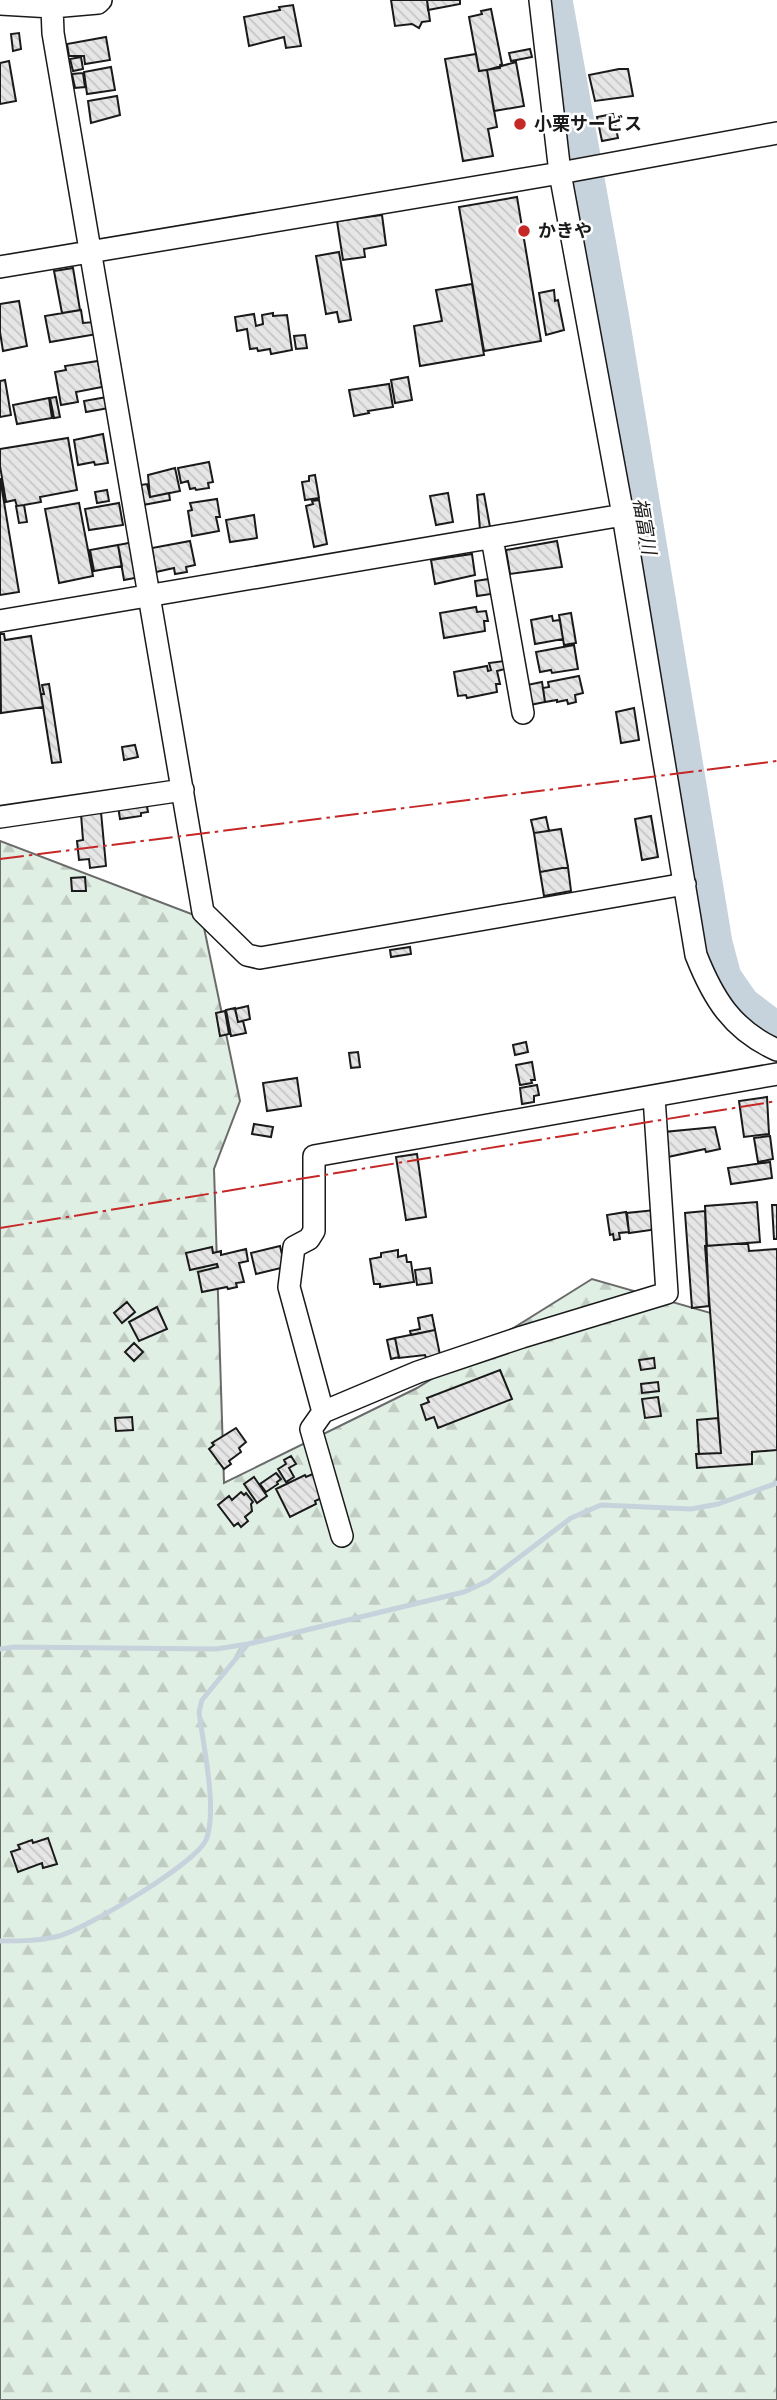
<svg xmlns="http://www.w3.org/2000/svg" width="777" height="2400" font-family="'IBM Plex Sans','Noto Sans JP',sans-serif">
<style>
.forest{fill:url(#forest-firs);stroke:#6a6a6a;stroke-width:2}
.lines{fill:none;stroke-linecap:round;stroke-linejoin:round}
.stream{stroke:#c6d2dc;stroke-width:5}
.river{stroke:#c6d2dc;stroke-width:33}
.building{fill:url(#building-back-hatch);stroke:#1a1a1a;stroke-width:2}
.minor-casing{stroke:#1a1a1a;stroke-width:24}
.minor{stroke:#fff;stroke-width:21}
.power{stroke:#c62828;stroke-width:2;stroke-dasharray:24 5 3.5 5;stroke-linecap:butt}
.poi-dot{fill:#c62828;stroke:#fff;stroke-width:2.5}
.labels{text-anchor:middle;stroke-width:5;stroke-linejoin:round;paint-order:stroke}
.poi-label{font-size:18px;font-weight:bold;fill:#1a1a1a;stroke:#fff;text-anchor:start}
.water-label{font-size:19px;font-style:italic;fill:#1a1a1a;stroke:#fff}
</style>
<defs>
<pattern id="forest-firs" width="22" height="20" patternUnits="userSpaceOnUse" patternTransform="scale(1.75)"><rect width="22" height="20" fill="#e0efe3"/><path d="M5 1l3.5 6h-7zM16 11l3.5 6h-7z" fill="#c0ccc2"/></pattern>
<pattern id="building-back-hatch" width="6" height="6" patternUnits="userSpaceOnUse" patternTransform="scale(1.75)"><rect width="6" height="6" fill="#e6e6e6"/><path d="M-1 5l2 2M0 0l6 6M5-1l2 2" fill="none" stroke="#c5c5c5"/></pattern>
</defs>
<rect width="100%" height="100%" fill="#fff"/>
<path class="forest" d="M0,841L202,918L240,1101L214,1169L224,1483L417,1388L592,1279L777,1332V2400H0Z"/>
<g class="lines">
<path class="stream" d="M0,1649L14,1647L216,1649L248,1644
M0,1941C20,1941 40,1941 59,1936C87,1928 195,1864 206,1840C218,1811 203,1744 199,1712L202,1700L248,1644L464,1592L488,1581L571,1518L601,1505L691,1509L718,1504L777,1483"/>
<path class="river" d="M556,0L612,313L716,943L725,977L743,1003L777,1029"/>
</g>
<path class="building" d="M391,0H427L430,21L422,22L419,28L412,24L395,26Z
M427,0H460V4L428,10Z
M293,5L301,46L286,48L284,37L249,46L244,17L280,10L279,7Z
M491,9L502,64L500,65V68L479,71L469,17L482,14L481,11Z
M19,33L21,49L13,51L11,34Z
M106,37L110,60L85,64L84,56H69L67,44Z
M530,49L532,57L511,61L509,53Z
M476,54L479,71L487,70L497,127L488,129L493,156L463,161L445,59Z
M81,57L83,69L73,71L70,59Z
M9,61L16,101L0,104V63Z
M516,62L524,106L494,111L487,70Z
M111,67L115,90L87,94L84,72Z
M619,69H628L633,96L595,101L589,75Z
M83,73L85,87L75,88L72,74Z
M117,96L120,115L91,123L88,101Z
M613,114L618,138L602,141L597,117Z
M517,197L541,341L484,351L459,207Z
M382,215L386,245L364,249L365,257L343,260L337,221Z
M339,252L351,320L339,322L337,312L326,314L316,256Z
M73,268L80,310L62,313L54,271Z
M472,284L484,355L420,366L414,326L442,321L436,290Z
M554,290L555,301L558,300L564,330L546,335L539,293Z
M19,301L27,346L3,351L0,332V304Z
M81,310L83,323L94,322L97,334L50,342L45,316Z
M273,313V316L287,315L292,350L271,354L270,349L258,351L257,348L250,349L247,329L237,331L235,317L254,314L256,326L263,324L262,315Z
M305,335L307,348L296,349L294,336Z
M98,361L102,387L76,392L78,402L61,405L55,372L66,370L65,366Z
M408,377L412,400L395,403L391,380Z
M5,380L11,415L0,417V381Z
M389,384L393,407L368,411L369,413L354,416L349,390Z
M56,397L60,417L54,418L50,398Z
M107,397L109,408L86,412L84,401Z
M49,398L52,418L17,424L13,405Z
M103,434L108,463L95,465L94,462L78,465L74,440Z
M68,438L77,490L40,497L41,502L24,505L17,506L15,500L6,502L0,466V449Z
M209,462L213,482L208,483L209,488L196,490L195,488L190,489L188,481L181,483L178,468Z
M175,468L180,491L150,497L148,475Z
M315,475L319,498L305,500L302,482L309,481V476Z
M0,478L19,592L0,595Z
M147,484L150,497L169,493L170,500L143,505L140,485Z
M107,490L109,501L97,503L95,492Z
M448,493L453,522L436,525L430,496Z
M484,494L490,527L480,529L477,495Z
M217,499L220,517H216L219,531L192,536L188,511L192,510L190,503Z
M319,500L327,544L314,547L306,506L313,504L312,501Z
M79,503L93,576L59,583L45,509Z
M119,503L123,525L89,530L85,509Z
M24,505L27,522L19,523L16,506Z
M254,515L257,538L230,542L226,520Z
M190,541L195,565L186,567L187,572L175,574L174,568L156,572L152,548Z
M557,541L562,567L510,574L506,550Z
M134,542L140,577L124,580L118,545Z
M118,545L122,566L94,571L90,550Z
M472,554L475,575L435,584L431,560Z
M489,579L491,594L477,596L475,581Z
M476,607L477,612L486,611L488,621H484L485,631L444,638L440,613Z
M571,613L576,643L564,645L559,615Z
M552,616L553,621L560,620L563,639L535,644L531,620Z
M0,634H4L5,640L31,636L43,707L1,713Z
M574,645L578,669L552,673L551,670L540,672L536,652Z
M504,661L505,669L497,671L500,684H496L497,692L467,698L466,695L458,696L454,672L487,666L488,671L491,670L489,663Z
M579,676L583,693L575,695L576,702L568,704L567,700L557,702V700L545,702L543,688L549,687L548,682Z
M542,682L545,702L530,705L527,685Z
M49,684L61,762L52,763L41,694H44L42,685Z
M634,708L639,740L621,743L616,712Z
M135,745L138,757L124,760L122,747Z
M146,801L148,812L141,813V816L120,819L118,806Z
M101,812L106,866L90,868L89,859L79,860L77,841L83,840L81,814Z
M651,816L658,857L642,860L635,819Z
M546,817L549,831L534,833L531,820Z
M561,829L568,867L540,872L534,833Z
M568,867L571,891L544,896L540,872Z
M85,877L86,891H72L71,878Z
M410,947L411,954L391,957L390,950Z
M248,1006L250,1019L238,1022L235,1009Z
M235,1008L238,1022L243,1021L246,1033L231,1036L226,1010Z
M225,1011L229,1034L220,1036L216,1013Z
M526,1042L528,1052L515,1055L513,1045Z
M358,1052L360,1067L351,1068L349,1053Z
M532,1062L535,1080H531L532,1083L520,1085L516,1065Z
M297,1078L301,1106L267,1111L263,1083Z
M537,1085L539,1095L534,1096V1102L522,1104L520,1088Z
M767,1097L769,1134L744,1137L739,1101Z
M254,1124L273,1127L271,1137L252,1134Z
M715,1127L720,1149L706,1152L705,1149L668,1157L664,1132Z
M770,1136L773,1159L758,1162L754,1138Z
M417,1154L426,1217L406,1220L396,1157Z
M770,1162L772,1178L731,1184L728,1168Z
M757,1202L760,1242L707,1246L705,1206Z
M772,1205H777V1239H774Z
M655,1210L658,1229L629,1233L627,1213Z
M705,1211L709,1306L692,1308L685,1213Z
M626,1212L629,1232L619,1233L620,1239L614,1240L613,1234L610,1235L607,1215Z
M748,1243L749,1251L777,1249V1450L752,1452V1464L697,1468L696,1454L721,1453L705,1246Z
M280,1246L285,1267L256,1274L251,1253Z
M212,1247L213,1253L221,1251V1255L246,1249L248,1261L239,1263L244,1282L236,1283L237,1287L228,1289L227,1287L202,1292L198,1272L218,1267L217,1264L190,1270L186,1253Z
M398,1250V1257L406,1255L407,1262H411L414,1282L380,1287V1284H374L370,1259L381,1257V1253Z
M430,1268L432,1283L417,1285L415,1270Z
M127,1302L135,1312L122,1323L114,1313Z
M157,1307L167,1329L139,1341L129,1322Z
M432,1315L435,1330L411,1335L410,1331L420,1329L418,1318Z
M435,1330L440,1355L426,1358L425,1355L399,1358L395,1338Z
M395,1338L399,1357L391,1359L387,1340Z
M134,1343L143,1352L134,1361L125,1352Z
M654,1358L655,1368L641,1370L639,1360Z
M500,1370L512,1399L438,1428L434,1417L426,1420L421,1405L429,1402L427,1398Z
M658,1382L659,1391L642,1393L641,1384Z
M658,1397L661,1416L645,1418L642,1399Z
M132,1417L133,1430L116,1431L115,1418Z
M718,1418L721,1453L699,1454L697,1420Z
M236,1428L246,1442L239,1448L241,1452L229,1461L231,1464L224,1469L209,1449L214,1445L212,1443Z
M291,1456L296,1464L289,1468L294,1477L286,1482L278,1469L286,1464L284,1460Z
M276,1473L281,1479L277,1482L278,1484L266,1492L260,1484Z
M315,1473L326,1496L315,1501L316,1504L290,1517L276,1489L305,1475L306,1477Z
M254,1477L267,1496L257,1503L244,1484Z
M241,1492L244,1495L246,1493L253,1502L251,1504L252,1511L245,1517L248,1521L241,1527L238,1523L234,1526L218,1505L229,1496L232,1500Z
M48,1838L57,1864L43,1868L42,1863L18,1872L11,1852L20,1849L18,1845L32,1840L33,1843Z"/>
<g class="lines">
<g class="minor-casing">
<path id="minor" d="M540,0L560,173L777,133
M0,4L52,7L98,3L101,0
M52,7L53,33L203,912L247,955L260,958L685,884
M0,267L560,173L623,515L696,955C713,998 732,1030 777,1050
M492,538L523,713
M0,621L623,515
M0,817L183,790
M323,1412L418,1372L522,1337L667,1293L654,1097
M342,1536L311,1429L323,1412L289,1287L294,1247L309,1239L314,1231V1156L777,1074"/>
</g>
<use href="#minor" class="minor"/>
<path class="power" d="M0,859L777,761
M0,1228L777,1101"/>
</g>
<g class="poi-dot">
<circle cx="520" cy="124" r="7"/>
<circle cx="524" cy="231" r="7"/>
</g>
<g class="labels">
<g class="poi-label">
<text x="534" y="130">小栗サービス</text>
<text x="538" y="237">かきや</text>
</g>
<g class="water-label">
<text transform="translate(645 526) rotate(80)" y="7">福富川</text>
</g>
</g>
</svg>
